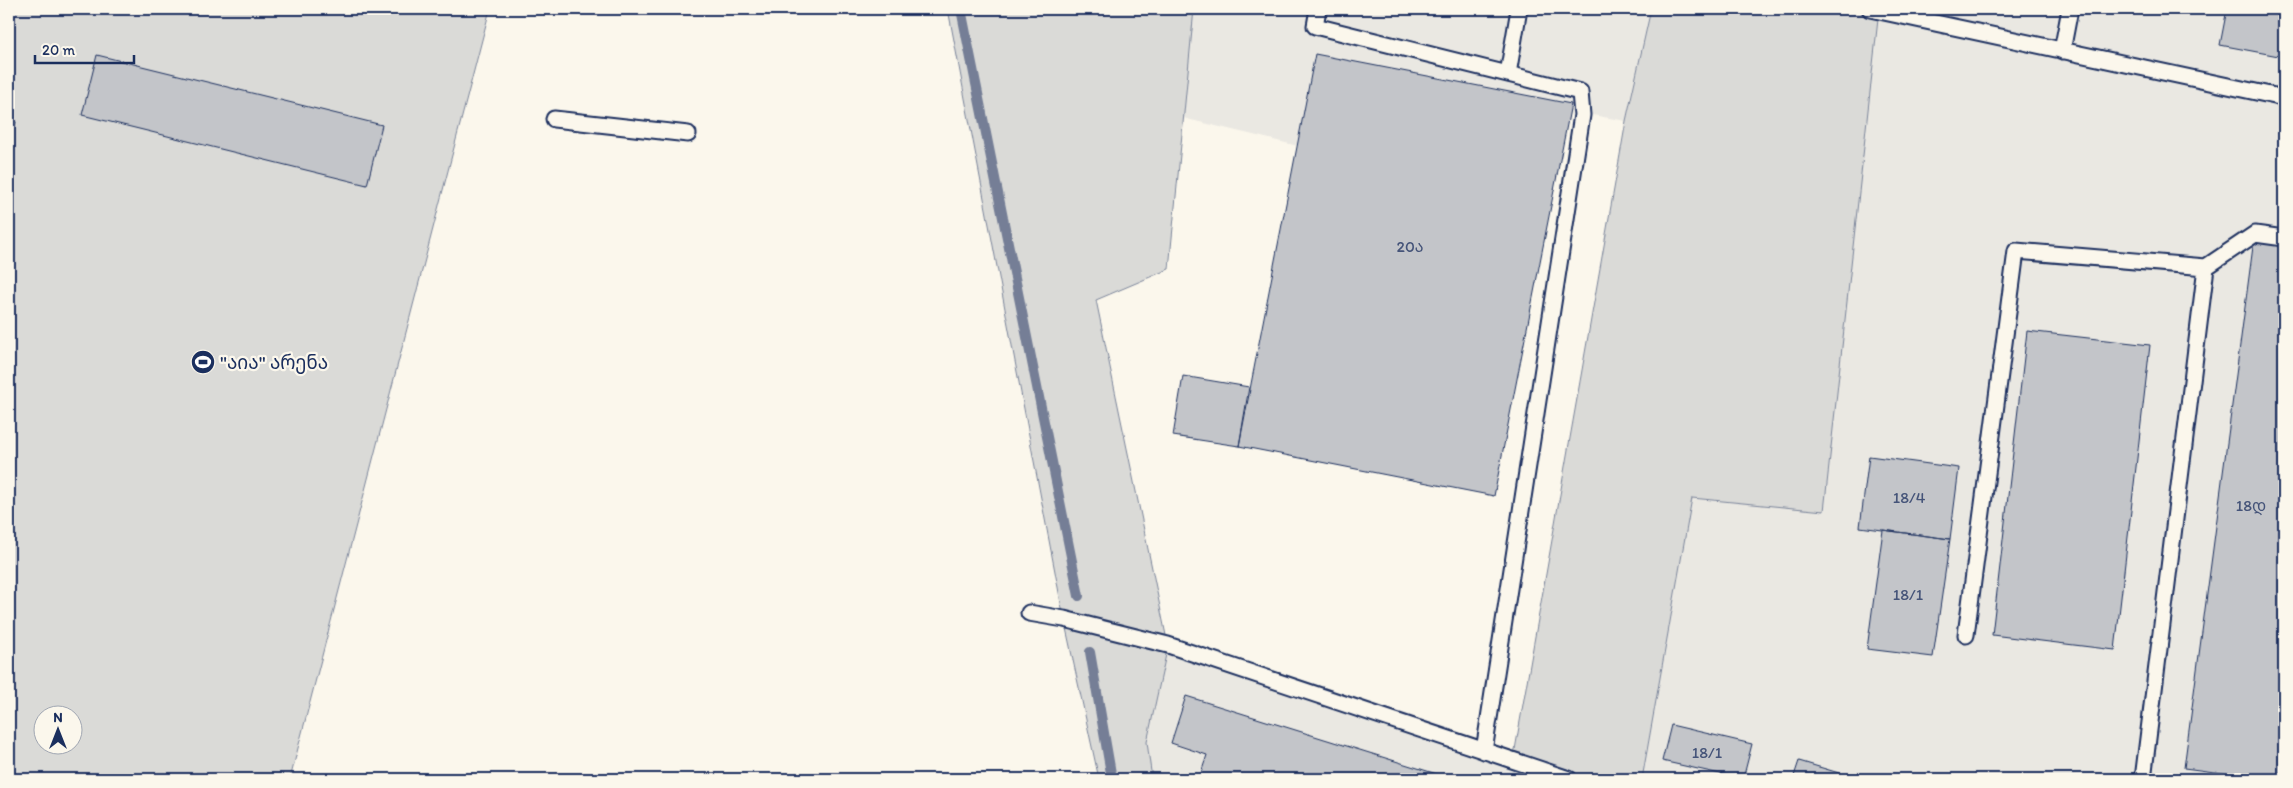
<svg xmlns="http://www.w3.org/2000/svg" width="2293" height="788" font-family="Itim,'Noto Sans Georgian',sans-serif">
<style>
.built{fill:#eae8e2}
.green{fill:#dadad7;stroke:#7a849a;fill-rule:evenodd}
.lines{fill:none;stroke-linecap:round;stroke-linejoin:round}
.stream{stroke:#747e96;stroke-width:10}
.building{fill:#c3c5c9;stroke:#1b2f5e}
.lane-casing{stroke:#1b2f5e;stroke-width:19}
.lane{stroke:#fbf7ec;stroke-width:15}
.labels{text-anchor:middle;stroke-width:4.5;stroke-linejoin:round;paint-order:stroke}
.number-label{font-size:16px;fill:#455479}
.poi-label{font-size:19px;fill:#1b2f5e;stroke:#fbf7ec;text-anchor:start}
</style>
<rect width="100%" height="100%" fill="#fbf7ec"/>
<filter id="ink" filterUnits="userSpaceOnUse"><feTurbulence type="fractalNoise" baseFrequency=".02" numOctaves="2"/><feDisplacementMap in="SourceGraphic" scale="10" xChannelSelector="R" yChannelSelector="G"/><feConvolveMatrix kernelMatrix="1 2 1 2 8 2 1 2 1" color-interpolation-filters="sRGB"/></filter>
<g filter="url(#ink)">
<path class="built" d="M1194,9H1651L1626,121L1350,72L1327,153L1183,118Z
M1870,9H2284V779H1642L1692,498L1823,511Z
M1168,645L1569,779H1152L1147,742Z"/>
<path class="green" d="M9,9H490L290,779H9ZM42,716H72V746H42Z
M948,9H1194L1169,269L1096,300L1168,645L1147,742L1152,779H1099L1064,619Z
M1651,9H1870L1879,10L1824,511L1692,498L1642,779H1569L1513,761L1626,121Z"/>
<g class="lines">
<path class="stream" d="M961,9L1079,596
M1090,652L1112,779"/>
</g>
<path class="building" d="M2227,9H2284V57L2220,45Z
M1315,54L1571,104L1494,496L1239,446Z
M97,55L382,125L367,185L82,115Z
M9,120L16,122L9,147Z
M2254,239L2284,243V779H2268L2184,768Z
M2027,331L2150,345L2115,650L1992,635Z
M1183,376L1249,387L1239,446L1173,436Z
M1869,456L1959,468L1950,539L1860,527Z
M1883,530L1950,539L1933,657L1867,649Z
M1186,696L1453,779H1199L1207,755L1171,743Z
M1671,725L1752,744L1743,779L1662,761Z
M1799,761L1859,779H1793Z"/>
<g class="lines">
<g class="lane-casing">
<path id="lane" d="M1318,9L1315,26L1580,92L1582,115L1484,751
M1870,9L2284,98
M2062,51L2070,9
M1508,74L1519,9
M554,119L688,134
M1029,613L1064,619L1168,645L1569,779
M1966,635L2016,251L2206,267L2255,234L2284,238
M2143,779L2206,267"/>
</g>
<use href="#lane" class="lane"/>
</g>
</g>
<defs>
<g id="stadium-disc" transform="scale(1.25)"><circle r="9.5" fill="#1b2f5e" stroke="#fbf7ec"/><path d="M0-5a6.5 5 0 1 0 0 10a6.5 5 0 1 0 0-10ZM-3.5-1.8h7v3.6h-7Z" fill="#fff"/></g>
</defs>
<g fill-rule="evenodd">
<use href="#stadium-disc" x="203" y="362"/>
</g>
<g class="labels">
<g class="number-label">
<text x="1410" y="252">20ა</text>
<text x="1909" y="503">18/4</text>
<text x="2251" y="511">18დ</text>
<text x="1908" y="600">18/1</text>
<text x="1707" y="758">18/1</text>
</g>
<g class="poi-label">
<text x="220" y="369">"აია" არენა</text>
</g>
</g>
<rect width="2293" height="788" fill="none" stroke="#fbf7ec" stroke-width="30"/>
<rect x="15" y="15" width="2263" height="758" fill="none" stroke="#1b2f5e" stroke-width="2" filter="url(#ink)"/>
<g transform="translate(58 730)"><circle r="24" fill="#fbf7ec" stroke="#a1a7b3"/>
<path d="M0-4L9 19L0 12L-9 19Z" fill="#1b2f5e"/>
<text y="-8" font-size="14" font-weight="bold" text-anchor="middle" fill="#1b2f5e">N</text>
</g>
<path d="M35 55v8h99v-8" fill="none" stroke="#1b2f5e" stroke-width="2.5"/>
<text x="42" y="55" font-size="15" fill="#1b2f5e" stroke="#fbf7ec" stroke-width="4" paint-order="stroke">20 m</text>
</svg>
